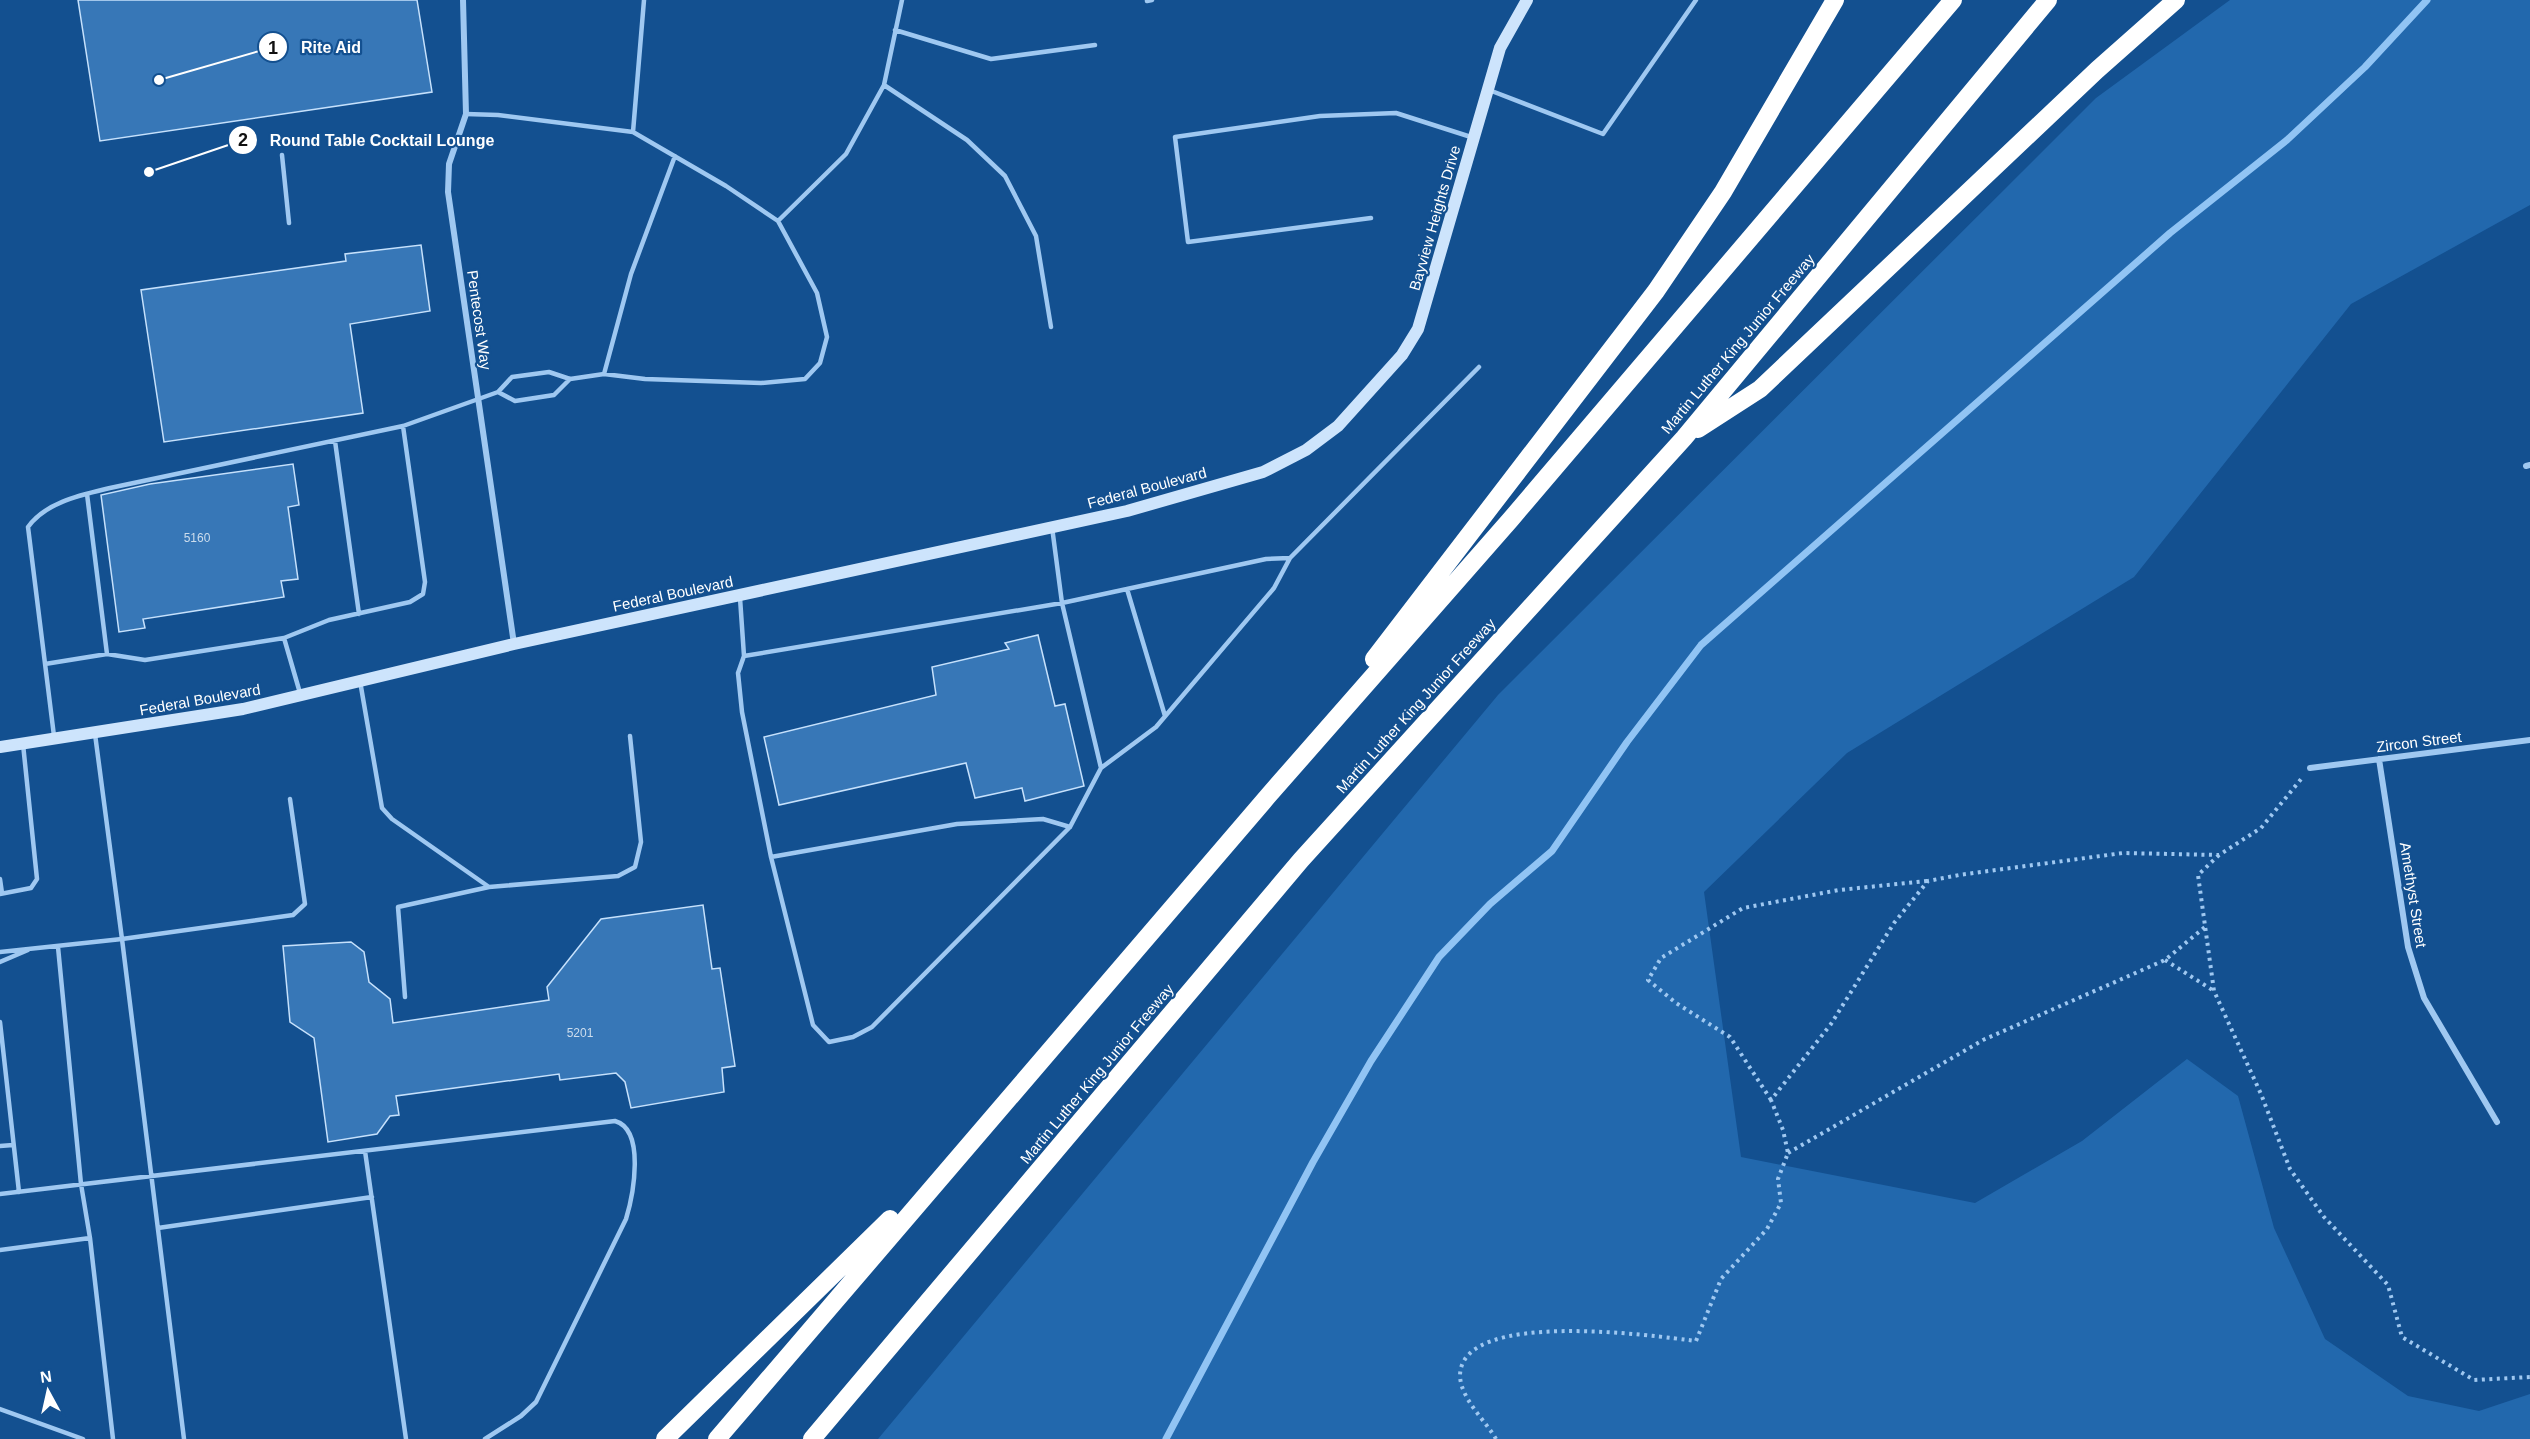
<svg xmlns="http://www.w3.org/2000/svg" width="2530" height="1439" font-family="Arial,sans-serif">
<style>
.green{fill:#2268ad}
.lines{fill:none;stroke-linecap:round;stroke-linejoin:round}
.stream{stroke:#91c4f4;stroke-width:7}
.building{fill:#3777b7;stroke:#c6e1fc;stroke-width:1.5}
.path{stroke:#9fc8f1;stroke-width:4;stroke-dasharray:3 4.5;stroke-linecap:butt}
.service{stroke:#9fc8f1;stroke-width:4.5}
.minor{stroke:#9fc8f1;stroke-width:6}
.secondary{stroke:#cde4fc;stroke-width:12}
.motorway{stroke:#fff;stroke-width:18}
.labels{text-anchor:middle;stroke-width:4.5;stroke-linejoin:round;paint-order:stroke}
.number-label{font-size:12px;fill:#cddded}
.street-label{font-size:15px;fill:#fff;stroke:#135090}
.leader{fill:none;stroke:#fff;stroke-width:2}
.callout-dot{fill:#fff;stroke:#135090;stroke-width:2}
.mark-label{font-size:18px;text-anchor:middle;font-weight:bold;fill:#111}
.callout-label{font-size:16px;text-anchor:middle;font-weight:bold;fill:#fff;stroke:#135090;stroke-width:4.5;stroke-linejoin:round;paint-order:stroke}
</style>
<rect width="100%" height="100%" fill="#135090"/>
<path class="green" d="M2230,0H2530V205L2351,304L2134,577L1847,753L1704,892L1741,1157L1975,1203L2082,1141L2187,1059L2238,1096L2274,1228L2325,1339L2408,1396L2479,1411L2530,1394V1439H878L1498,695L2096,98Z"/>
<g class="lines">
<path class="stream" d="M1166,1439L1313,1162L1371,1061L1439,957L1490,904L1552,851L1627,742L1701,645L2170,233L2287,140L2365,67L2427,0"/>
</g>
<path class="building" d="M78,0H417L432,92L100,141Z
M421,245L430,311L350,324L363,413L164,442L141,290L346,261L345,254Z
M293,464L299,505L288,507L298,579L281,581L284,597L143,619L145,628L119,632L101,495L150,484Z
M1038,635L1055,706L1065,704L1084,786L1025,801L1022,788L975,798L966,763L779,805L764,737L936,695L932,667L1009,649L1005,643Z
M703,905L712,969L720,968L735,1066L722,1068L724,1092L631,1108L625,1082L616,1073L560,1080L559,1074L396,1096L399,1115L390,1116L377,1134L328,1142L314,1038L290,1022L283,946L351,942L364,952L369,982L390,999L393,1023L549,1000L547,987L601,919Z"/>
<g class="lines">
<path class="path" d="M2219,855L2198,875L2214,991L2261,1094L2290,1169L2324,1217L2388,1285L2402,1337L2474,1380L2530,1377
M2165,960L2214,991
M1771,1100L1730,1037L1676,1003L1648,980L1661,958L1743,908L1839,890L1927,881
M1788,1153L1983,1040L2165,960L2205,927
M1496,1439C1485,1420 1461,1399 1460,1376C1460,1308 1655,1336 1696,1341L1721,1279L1767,1229L1781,1203L1778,1179L1788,1153L1783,1130L1771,1100L1831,1024L1894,923L1928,881L1959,875L2123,853L2219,855L2261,828L2302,778"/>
<path class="service" d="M1147,1L1152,0
M895,30L991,59L1095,45
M884,85L967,140L1005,176L1036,236L1051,327
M1489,90L1603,134L1696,0
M633,132L644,0
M282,155L289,223
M1371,218L1188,242L1175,137L1320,116L1396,113L1471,137
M778,221L846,154L884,85L902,0
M604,374L631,274L675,156
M498,392L515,401L554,395L570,379
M335,441L359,614
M87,494L107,654
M1052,527L1062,603L1101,768
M1290,558L1479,367
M1127,589L1165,716
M740,598L744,656L738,673L742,712L771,857L813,1025L829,1042L853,1037L872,1027L1070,827L1101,768L1156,727L1274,588L1290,558L1266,559L1062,603L744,656
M45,664L107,654L145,660L284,638
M360,681L382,808L392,819L489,887L398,907L405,997
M300,693L284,638L329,620L410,602L423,594L425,582L403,426
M54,736L28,527C46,502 81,495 110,488L403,426L498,392L512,377L549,372L570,379L604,374L645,379L761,383L805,379L820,363L827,337L817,293L778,221L726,186L633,132L498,115L466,114
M771,857L957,824L1043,819L1070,827
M0,879L2,893
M489,887L618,876L635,867L641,842L630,736
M0,894L31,888L37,879L23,744
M0,952L122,939L95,734
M0,962L28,950
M0,1022L19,1192
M0,1146L13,1145
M365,1151L406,1439
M0,1194L615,1121C646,1130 633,1196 626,1219L536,1402L521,1416L485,1439
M158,1228L372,1197
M90,1238L113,1439
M0,1250L90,1238L81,1184L58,947
M0,1409L83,1439
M184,1439L122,939L293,915L305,904L290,799"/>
<path class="minor" d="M463,0L466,114L449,164L448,192L514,644
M2526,466L2530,465
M2379,759L2408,947L2424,998L2497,1122
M2310,768L2530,740"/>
<path class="secondary" d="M0,747L243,709L514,644L1127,511L1263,472L1306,450L1338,426L1402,355L1418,329L1500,48L1527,0"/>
<path class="motorway" d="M1698,429L1760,389L2097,70L2176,0
M1374,659L1656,291L1723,192L1835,0
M665,1439L890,1219
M717,1439L1268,796L1511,519L1953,0
M812,1439L1301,860L1684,438L2048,0"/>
</g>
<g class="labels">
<g class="number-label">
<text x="197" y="542">5160</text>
<text x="580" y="1037">5201</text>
</g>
<g class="street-label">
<text transform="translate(1435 218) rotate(-74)" y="5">Bayview Heights Drive</text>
<text transform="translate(479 320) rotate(82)" y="5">Pentecost Way</text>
<text transform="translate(1738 344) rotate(-50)" y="5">Martin Luther King Junior Freeway</text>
<text transform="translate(1147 488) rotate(-15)" y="5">Federal Boulevard</text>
<text transform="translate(673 594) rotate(-12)" y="5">Federal Boulevard</text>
<text transform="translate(200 700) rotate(-10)" y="5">Federal Boulevard</text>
<text transform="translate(1416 706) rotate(-48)" y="5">Martin Luther King Junior Freeway</text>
<text transform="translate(2419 742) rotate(-7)" y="5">Zircon Street</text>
<text transform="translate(2413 895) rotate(81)" y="5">Amethyst Street</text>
<text transform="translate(1097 1074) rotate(-50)" y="5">Martin Luther King Junior Freeway</text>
</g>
</g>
<path class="leader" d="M159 80L273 47M149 172L243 140"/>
<g class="callout-dot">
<circle cx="159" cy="80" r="6"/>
<circle cx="149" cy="172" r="6"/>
<circle cx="273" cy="47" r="15"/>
<circle cx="243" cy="140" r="15"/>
</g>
<g class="mark-label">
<text x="273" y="54">1</text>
<text x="243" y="146">2</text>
</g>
<g class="callout-label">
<text x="331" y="53">Rite Aid</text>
<text x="382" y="146">Round Table Cocktail Lounge</text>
</g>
<g transform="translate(48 1391) rotate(352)" stroke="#135090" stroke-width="4.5" paint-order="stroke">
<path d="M0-4.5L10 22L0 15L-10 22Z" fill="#ffffff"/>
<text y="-9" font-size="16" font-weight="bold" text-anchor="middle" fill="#ffffff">N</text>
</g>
</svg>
